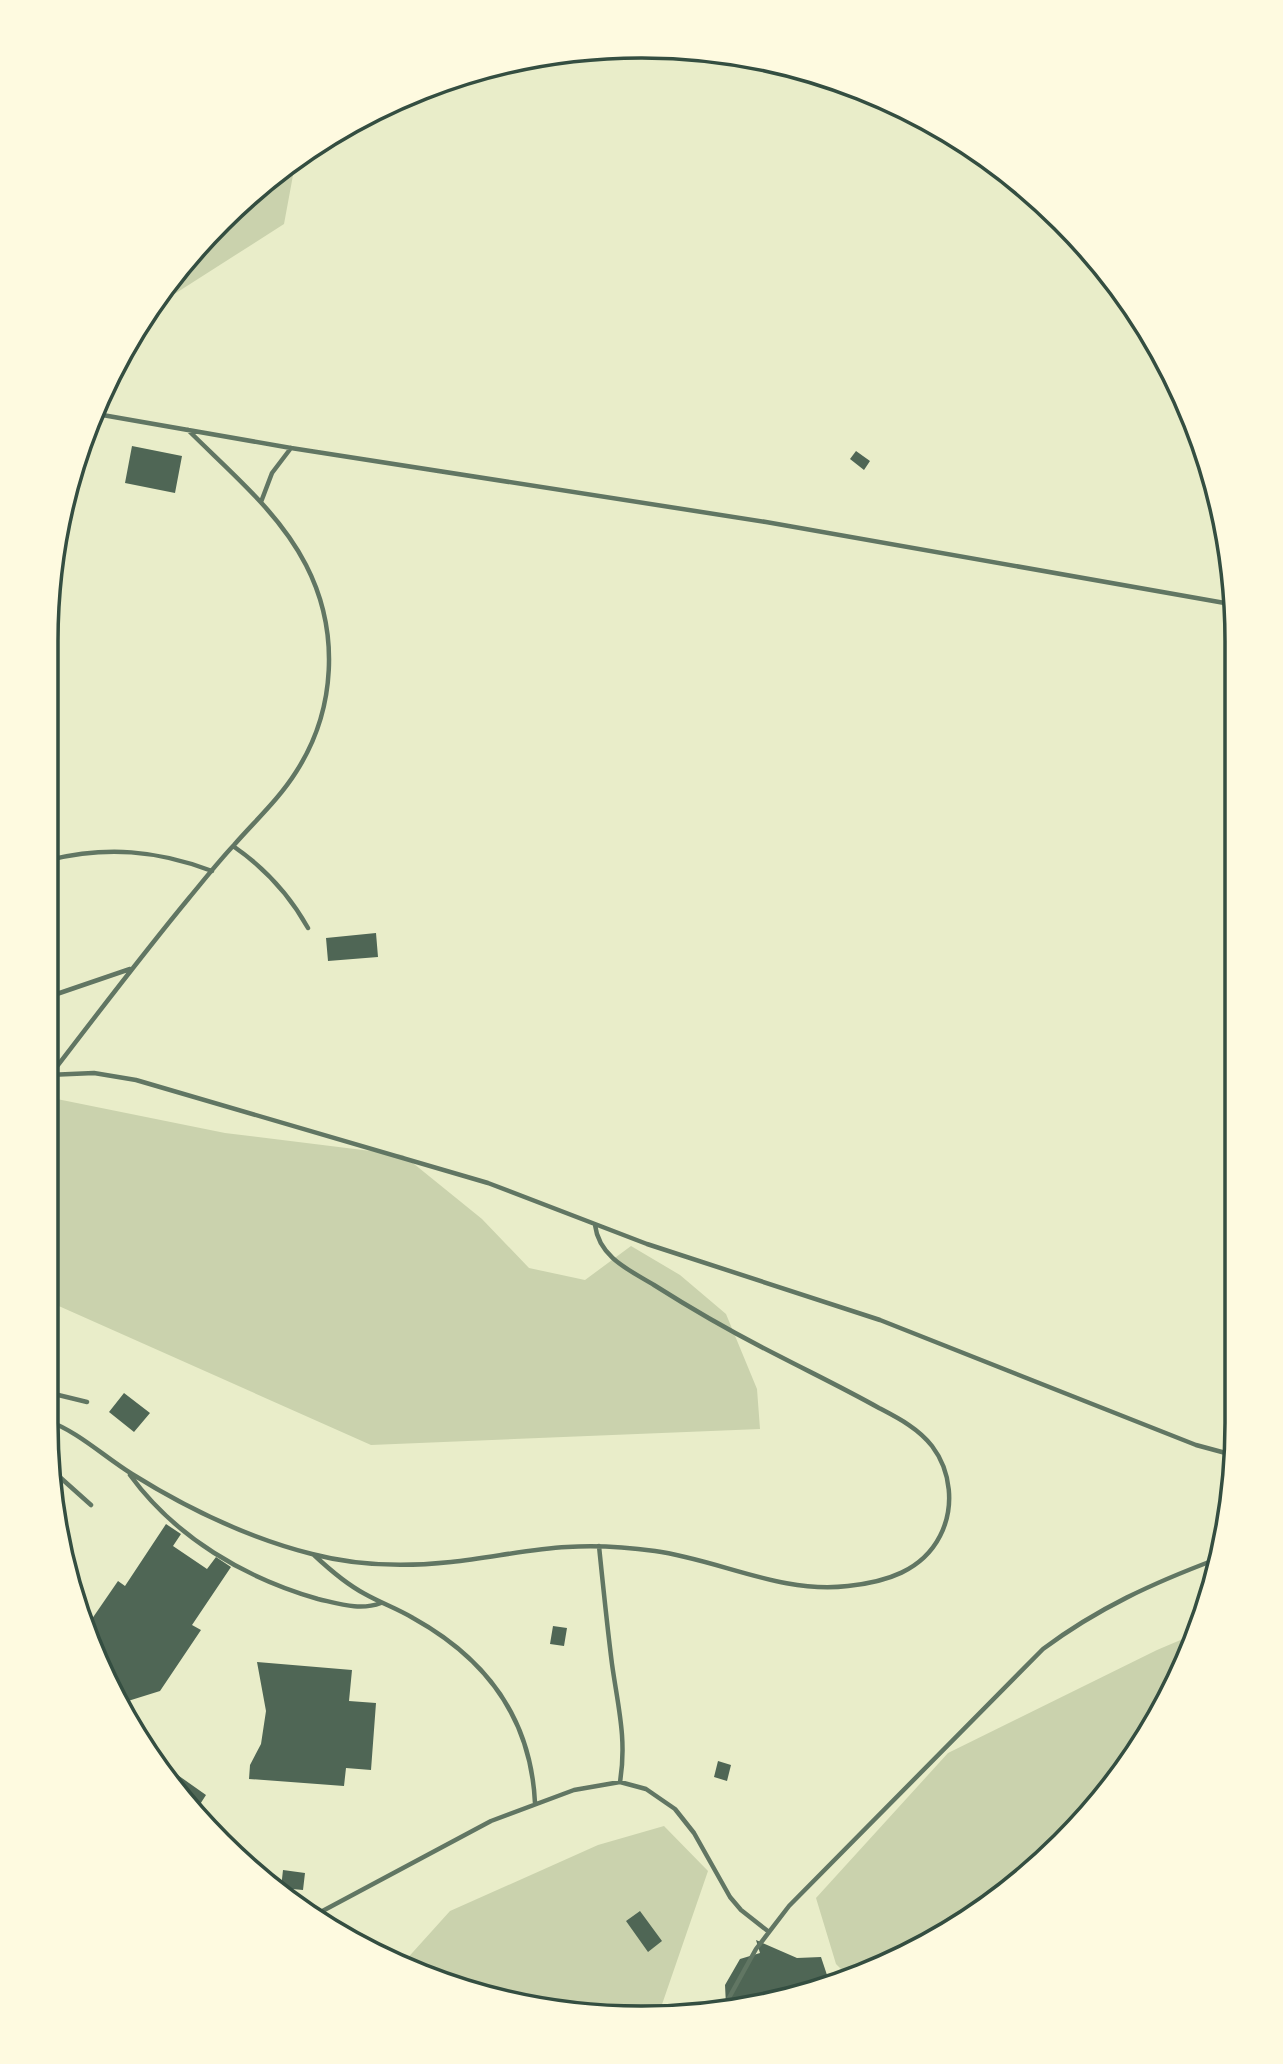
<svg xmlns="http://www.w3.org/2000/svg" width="1283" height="2064" font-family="'PT Serif',serif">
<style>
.green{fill:#cad2ad}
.building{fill:#4f6655}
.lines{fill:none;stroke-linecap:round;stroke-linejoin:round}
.service{stroke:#617663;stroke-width:4.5}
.rim{fill:none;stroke:#344e41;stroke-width:3.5}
</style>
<rect width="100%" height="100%" fill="#e9edc9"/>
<path class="green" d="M296,159L284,224L151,309L168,279L248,194Z
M47,1097L225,1133L403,1155L482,1219L529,1268L585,1280L631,1246L680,1275L726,1314L757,1389L760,1429L371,1445L52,1303L46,1304Z
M1197,1633L1192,1650L1115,1785L973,1918L850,1978L836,1964L816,1898L948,1753L1157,1650Z
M664,1826L708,1871L658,2016L641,2018L450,1987L404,1962L450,1911L598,1845Z"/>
<path class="building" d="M132,446L182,456L175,493L125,483Z
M856,451L870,461L864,470L850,459Z
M376,933L378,957L328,961L326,938Z
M124,1393L150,1413L134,1432L109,1412Z
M166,1524L181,1534L173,1546L207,1569L216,1557L231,1567L192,1625L201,1630L160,1691L128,1701L121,1696L85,1629L118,1581L125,1586Z
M553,1626L567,1628L564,1646L550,1644Z
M257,1662L352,1670L349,1701L376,1703L371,1770L346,1768L344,1786L249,1779L250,1765L261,1744L266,1711Z
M155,1759L206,1795L195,1812L168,1785Z
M718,1761L731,1765L727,1781L714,1777Z
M283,1870L305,1873L303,1890L281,1888Z
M640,1911L662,1941L648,1952L626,1921Z
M756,1940L797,1958L821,1957L831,1987L726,2005L725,1985L740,1959L760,1953Z"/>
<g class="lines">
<path class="service" d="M91,413L291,448L766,522L1236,605
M261,502L272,473L291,448
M233,846C265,868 289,894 308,928
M49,860C106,846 157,850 212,871
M48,997L130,969
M52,1073C97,1014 142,955 189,898C204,880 218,862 234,845C255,821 279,799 296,772C336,710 340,631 306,565C279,512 230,472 188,430
M48,1075L94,1073L136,1080L488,1183L647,1244L880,1320L1196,1445L1233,1455
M46,1392L87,1402
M46,1420C79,1432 103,1456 132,1474C188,1509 249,1538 312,1554C357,1566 405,1567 451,1562C490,1558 528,1549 567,1547C597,1545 626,1547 655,1551C720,1560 781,1594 848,1586C886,1582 922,1571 940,1536C955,1507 951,1471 932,1446C918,1428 898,1418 879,1408C847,1390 814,1374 781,1357C737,1335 695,1311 654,1285C629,1270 599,1257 595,1225
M53,1471L91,1505
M130,1475C176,1538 245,1578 318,1599C340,1604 360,1611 381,1603
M599,1546C603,1585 607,1625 612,1664C618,1707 627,1739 620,1782
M314,1555C330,1570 346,1584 365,1594C381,1603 398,1609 413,1618C487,1659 531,1718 535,1803
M315,1915L491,1821L574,1790L620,1782L646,1789L675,1809L694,1833L730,1897L741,1910L769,1932
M725,2005L756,1949L789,1906L1043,1649C1098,1608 1153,1583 1217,1559"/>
</g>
<path d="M0 0H1283V2064H0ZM641 58H642A583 583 0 0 1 1225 641V1423A583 583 0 0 1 642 2006H641A583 583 0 0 1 58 1423V641A583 583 0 0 1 641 58Z" fill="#fefae0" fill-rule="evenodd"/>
<path class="rim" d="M641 58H642A583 583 0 0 1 1225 641V1423A583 583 0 0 1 642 2006H641A583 583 0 0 1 58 1423V641A583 583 0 0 1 641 58Z"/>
</svg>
